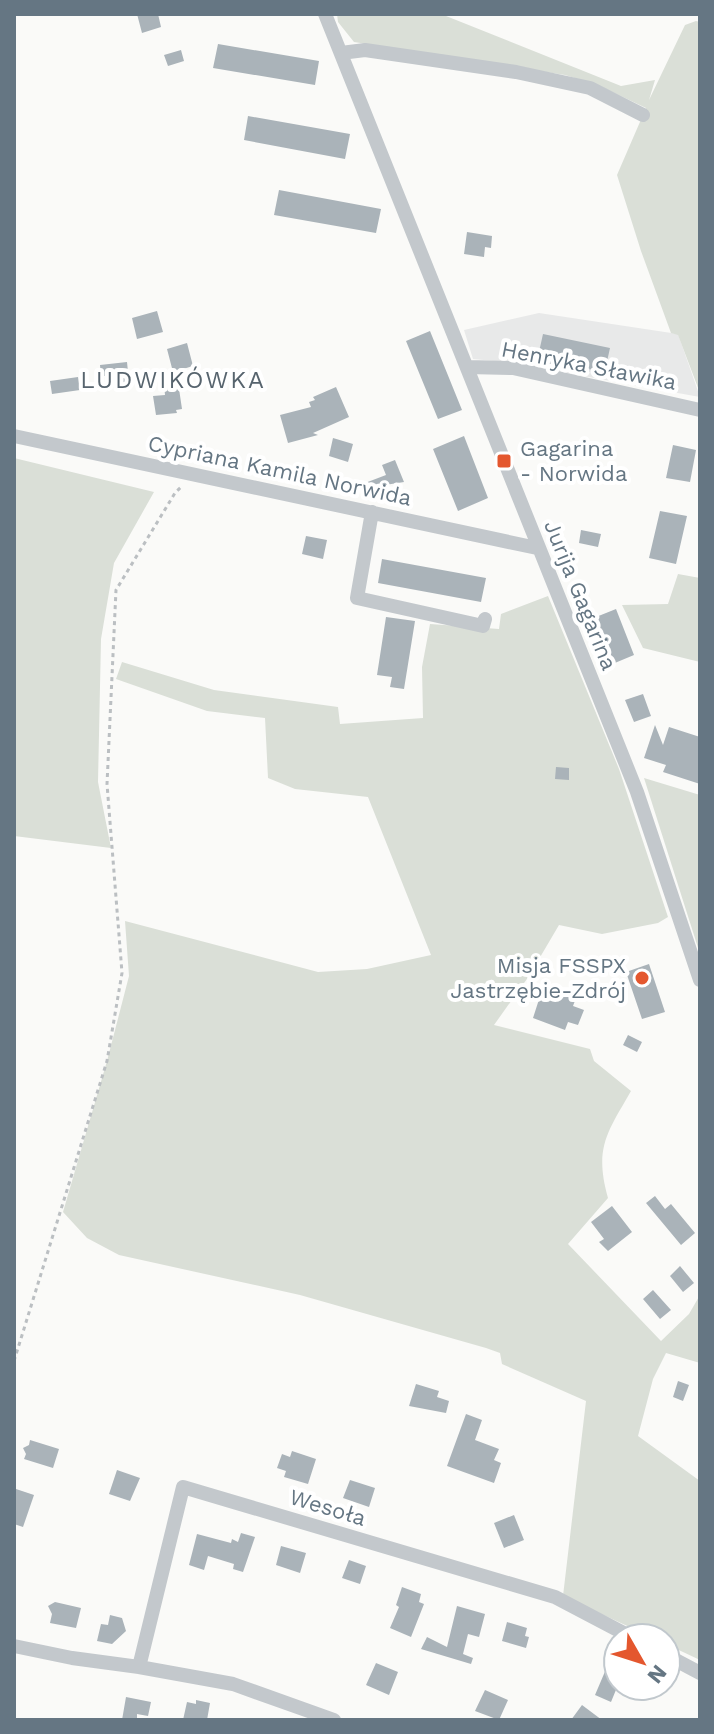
<svg xmlns="http://www.w3.org/2000/svg" width="714" height="1734" font-family="'Work Sans',sans-serif">
<style>
.built{fill:#e8e9e9}
.green{fill:#dadfd7}
.building{fill:#aab3b9}
.lines{fill:none;stroke-linecap:round;stroke-linejoin:round}
.path{stroke:#bbbfc2;stroke-width:3;stroke-dasharray:4 4;stroke-linecap:butt}
.minor{stroke:#c3c8cc;stroke-width:14}
.poi-dot{fill:#e4572e;stroke:#fff;stroke-width:3}
.labels{text-anchor:middle;stroke-width:8;stroke-linejoin:round;paint-order:stroke}
.street-label{font-size:22px;fill:#657683;stroke:#fff}
.poi-label{font-size:22px;fill:#657683;stroke:#fff;text-anchor:start}
.neighbourhood-label{font-size:24px;letter-spacing:2px;fill:#57646e;stroke:#fff}
</style>
<rect width="100%" height="100%" fill="#fafaf8"/>
<path class="built" d="M539,313L678,334L700,397L505,362L473,359L464,330Z"/>
<path class="green" d="M337,14H441L621,86L655,80L649,100L685,25L696,21L700,22V393L678,335L671,333L641,251L617,175L646,108L600,86L565,75L354,42L338,22Z
M14,458L154,492L114,563L101,639L98,782L111,848L14,836Z
M678,574L700,578V662L643,648L622,605L668,604Z
M548,596L619,769L668,917L658,923L602,934L559,925L529,976L494,1025L590,1049L594,1061L631,1091C607,1133 594,1148 608,1198L568,1244L661,1341L689,1314L700,1295V1363L666,1353L653,1379L638,1436L700,1481V1660L666,1644V1638H653L563,1596L586,1401L502,1364L500,1353L486,1348L300,1295L119,1255L87,1238L63,1212L107,1061L129,976L125,921L318,972L367,969L431,955L368,797L295,789L268,778L265,718L207,711L116,679L122,662L214,690L338,707L340,724L423,718L422,667L430,624L499,629L501,614Z
M644,778L700,795V954Z"/>
<path class="building" d="M137,14H158L161,27L142,33Z
M218,44L319,61L315,85L213,68Z
M181,50L184,61L168,66L164,55Z
M248,116L350,134L345,159L244,140Z
M279,190L381,209L376,233L274,215Z
M467,232L492,236L491,248L485,247L484,257L464,254Z
M157,311L163,332L137,339L132,318Z
M430,331L462,410L438,419L406,341Z
M543,334L610,348L604,375L537,361Z
M187,343L193,366L173,372L167,349Z
M127,362L129,382L107,384L106,376H101L100,365Z
M78,377L80,390L52,394L50,381Z
M178,382L182,409L176,410L177,413L156,415L153,396L165,395L164,384Z
M336,387L349,417L313,433L318,435L288,443L280,415L311,407L309,402L315,400L313,397Z
M464,436L488,498L458,511L433,449Z
M333,438L353,444L348,462L329,456Z
M673,445L696,450L690,482L666,478Z
M395,460L404,482L366,488L365,483L386,475L382,465Z
M660,511L687,516L676,564L649,558Z
M581,530L601,534L598,547L579,543Z
M306,536L327,540L323,559L302,554Z
M382,559L486,578L481,602L378,583Z
M616,609L634,655L610,665L591,619Z
M386,617L415,621L404,689L390,687L392,677L377,675Z
M643,694L651,716L634,722L625,700Z
M655,725L663,745L669,727L700,737V784L663,772L666,765L644,758Z
M556,767L569,768V780L555,779Z
M649,964L665,1012L642,1019L626,972Z
M543,987L576,998L573,1006L584,1010L578,1025L568,1022L565,1030L533,1018Z
M628,1035L642,1042L637,1052L623,1045Z
M655,1196L665,1209L671,1204L695,1233L681,1245L646,1203Z
M612,1206L632,1232L608,1251L599,1242L604,1239L591,1222Z
M680,1266L694,1283L683,1292L670,1276Z
M653,1290L671,1310L660,1319L643,1299Z
M678,1381L689,1385L683,1401L673,1397Z
M416,1384L439,1391L437,1397L449,1401L446,1413L409,1406Z
M466,1414L482,1420L475,1440L499,1449L494,1460L501,1463L494,1483L447,1466Z
M30,1440L59,1449L53,1468L24,1459L26,1454L23,1448L29,1445Z
M292,1451L316,1459L308,1484L284,1477L286,1471L277,1468L282,1454L290,1457Z
M117,1470L140,1478L130,1501L109,1494Z
M350,1480L375,1488L369,1507L343,1498Z
M16,1489L34,1495L23,1527L14,1524Z
M514,1515L524,1540L504,1548L494,1523Z
M241,1533L255,1537L243,1572L233,1569L234,1564L208,1556L204,1570L189,1565L197,1534L231,1543L232,1539L238,1542Z
M281,1546L306,1553L300,1573L276,1565Z
M349,1560L366,1566L360,1584L342,1578Z
M402,1587L421,1594L419,1602L424,1604L411,1637L390,1628L399,1607L396,1605Z
M55,1602L81,1608L76,1628L50,1623L52,1614L48,1606Z
M457,1606L485,1614L479,1637L468,1634L463,1654L473,1658L471,1664L421,1649L427,1637L447,1647Z
M110,1615L122,1618L126,1631L112,1644L97,1641L101,1624L108,1625Z
M507,1622L527,1628L525,1636L529,1637L526,1648L502,1641Z
M618,1641V1685L611,1702L595,1695Z
M376,1663L398,1672L389,1695L366,1685Z
M485,1690L508,1700L499,1720L475,1711Z
M126,1697L151,1702L148,1716L137,1714V1720H122Z
M196,1700L210,1703L207,1720H183L187,1702L196,1704Z
M582,1705L602,1720H571Z"/>
<g class="lines">
<path class="path" d="M14,1361L107,1061L122,973L107,784L116,590L175,493L182,486"/>
<path class="minor" d="M325,14L637,792L700,980
M341,53L365,50L516,72L590,88L643,115
M468,367L513,368L700,410
M14,436L537,548
M372,512L357,598L483,626L485,619
M14,1646L72,1658L139,1667L233,1684L334,1720
M666,1655L700,1673
M139,1667L183,1487L555,1597L633,1638"/>
</g>
<g class="poi-dot">
<rect x="496" y="453" width="16" height="16" rx="4"/>
<circle cx="642" cy="978" r="8"/>
</g>
<g class="labels">
<g class="street-label">
<text transform="translate(589 365) rotate(11)" y="8">Henryka Sławika</text>
<text transform="translate(280 470) rotate(12)" y="8">Cypriana Kamila Norwida</text>
<text transform="translate(581 595) rotate(68)" y="8">Jurija Gagarina</text>
<text transform="translate(328 1507) rotate(17)" y="8">Wesoła</text>
</g>
<g class="poi-label">
<text x="520" y="456">Gagarina<tspan x="520" dy="25">- Norwida</tspan></text>
<text x="626" y="973" text-anchor="end">Misja FSSPX<tspan x="626" dy="25">Jastrzębie-Zdrój</tspan></text>
</g>
<g class="neighbourhood-label">
<text x="173" y="388">LUDWIKÓWKA</text>
</g>
</g>
<rect width="714" height="1734" fill="none" stroke="#657683" stroke-width="32"/>
<g transform="translate(642 1662) rotate(129)"><circle r="38" fill="#ffffff" stroke="#c1c8cd" stroke-width="2"/>
<path d="M0-6L14 30L0 20L-14 30Z" fill="#e4572e"/>
<text y="-12" font-size="22" font-weight="bold" text-anchor="middle" fill="#657683">N</text>
</g>
</svg>
